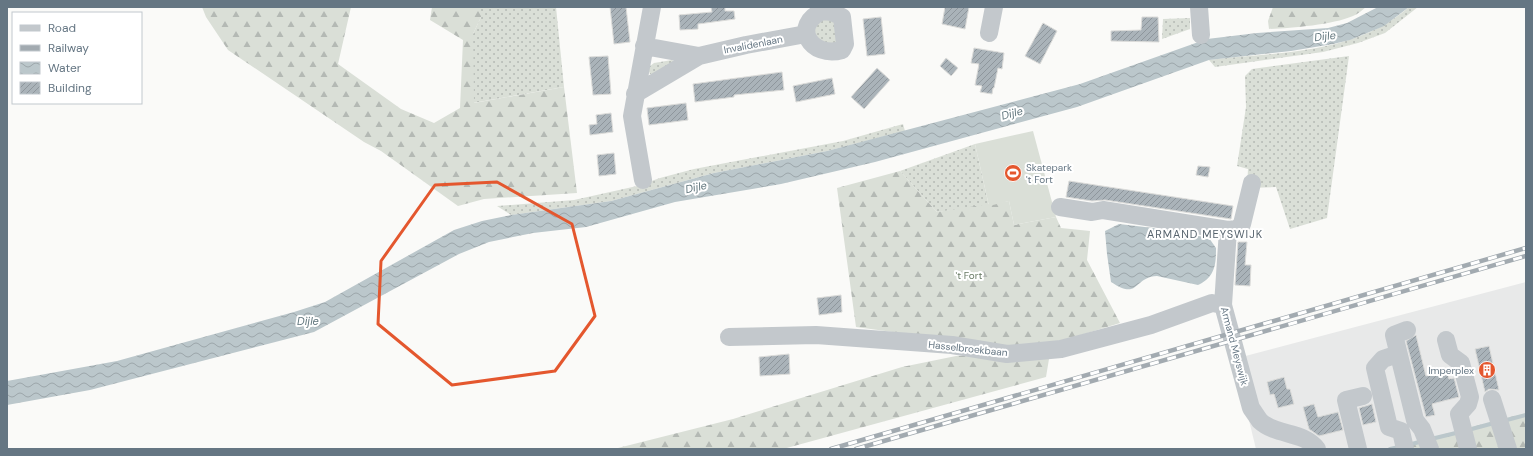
<svg xmlns="http://www.w3.org/2000/svg" width="1533" height="456" font-family="'DM Sans',sans-serif">
<style>
.built{fill:#e8e9e9}
.grass{fill:url(#grass-dots)}
.forest{fill:url(#forest-firs)}
.garden{fill:#dadfd7}
.water{fill:url(#water-waves)}
.lines{fill:none;stroke-linecap:round;stroke-linejoin:round}
.stream{stroke:#bbc7cb;stroke-width:4}
.building{fill:url(#building-hatch);stroke:#dcdcda}
.minor{stroke:#c3c8cc;stroke-width:18}
.rail-casing{stroke:#a2aab0;stroke-width:4.5}
.rail{stroke:#fff;stroke-width:3;stroke-dasharray:9;stroke-linecap:butt}
.marked{fill:none;stroke:#e4572e;stroke-width:3;stroke-linejoin:round}
.labels{text-anchor:middle;stroke-width:4;stroke-linejoin:round;paint-order:stroke}
.street-label{font-size:10px;fill:#657683;stroke:#fff}
.poi-label{font-size:10px;fill:#657683;stroke:#fff;text-anchor:start}
.park-label{font-size:10px;fill:#687a64;stroke:#fff}
.water-label{font-size:11px;font-style:italic;fill:#60757c;stroke:#fff}
.neighbourhood-label{font-size:11px;letter-spacing:1px;fill:#57646e;stroke:#fff}
</style>
<defs>
<pattern id="grass-dots" width="8" height="8" patternUnits="userSpaceOnUse"><rect width="8" height="8" fill="#dadfd7"/><path d="M2 2h.1M6 6h.1" fill="none" stroke="#b4b9b4" stroke-width="1.8" stroke-linecap="round"/></pattern>
<pattern id="forest-firs" width="22" height="20" patternUnits="userSpaceOnUse"><rect width="22" height="20" fill="#dadfd7"/><path d="M5 1l3.5 6h-7zM16 11l3.5 6h-7z" fill="#b4b9b4"/></pattern>
<pattern id="water-waves" width="16" height="10" patternUnits="userSpaceOnUse"><rect width="16" height="10" fill="#bbc7cb"/><path d="M0 5q4-4 8 0t8 0" fill="none" stroke="#9ca6aa"/></pattern>
<pattern id="building-hatch" width="6" height="6" patternUnits="userSpaceOnUse"><rect width="6" height="6" fill="#aab3b9"/><path d="M-1 1l2-2M0 6l6-6M5 7l2-2" fill="none" stroke="#8e969c"/></pattern>
</defs>
<rect width="100%" height="100%" fill="#fafaf8"/>
<path class="built" d="M1526,282V413L1388,449H1256L1234,359Z"/>
<path class="grass" d="M481,7H556L564,87L473,103V34L481,17Z
M1409,7H1418L1385,33L1358,43L1323,52L1215,67L1209,60C1276,52 1355,55 1409,7Z
M834,18L838,45L820,44L814,30L819,21Z
M1190,18V29L1162,39L1163,19Z
M1349,56L1327,218L1290,229L1276,187L1247,188L1248,169L1237,166L1246,107L1245,76L1252,69Z
M672,60L676,62L655,75L650,74L648,69L650,66L654,63Z
M903,124L905,131L827,151L714,173L611,201L511,215L497,206L574,200L637,186L660,178L694,169L843,141Z
M975,144L989,206L937,212L900,171Z"/>
<path class="forest" d="M202,7H351L338,64L401,109L434,123L460,108L463,40L430,20L432,7H481V17L473,34L474,103L564,87L577,193L484,199L458,206L381,151L364,142L228,50L206,17Z
M1273,7H1366C1362,10 1358,14 1353,16C1332,25 1292,28 1269,29L1268,21Z
M900,171L937,212L1009,201L1014,225L1056,217L1061,228L1090,231L1087,260L1120,323L1058,342L1003,347L856,327L837,188Z
M1050,353L1046,377L783,449H614L733,419L902,367L956,356Z
M1526,413V449H1388L1506,418Z"/>
<path class="garden" d="M1033,131L1056,217L1014,225L1009,201L989,206L975,144Z"/>
<path class="water" d="M1378,7H1409L1384,26L1350,40L1333,44L1291,51L1209,60L1077,107L875,162L781,184L675,202L586,227L533,233L489,242L459,254L314,332L90,390L7,405V381L117,361L294,312L325,302L454,230L482,221L511,215L611,201L714,173L827,151L1080,84L1207,39L1257,33L1328,28L1347,23Z
M1119,224L1162,229L1209,238L1216,248C1216,265 1215,277 1198,285L1157,276C1133,277 1140,301 1111,282L1107,254L1105,231Z"/>
<g class="lines">
<path class="stream" d="M1503,421L1526,415
M1468,430L1494,423
M1431,439L1460,432
M1408,445L1423,441
M1390,449L1399,447"/>
</g>
<path class="building" d="M610,7H626L630,42L614,44Z
M711,7H725V11H734L735,19L698,24V29L680,30L679,15L712,12Z
M945,7H969L965,29L942,24Z
M881,17L885,54L867,56L863,19Z
M1142,17H1158L1159,42L1111,41V31L1141,30Z
M1043,23L1057,31L1040,64L1025,56Z
M974,48L1004,53L1002,69L998,68L994,88H993L992,94L980,92L982,86L975,85L979,64L971,63Z
M608,56L611,94L593,95L589,57Z
M946,58L958,68L951,76L940,66Z
M877,68L890,80L864,109L851,97Z
M782,72L784,90L734,95V97L695,102L693,84Z
M832,78L835,94L796,102L793,86Z
M686,103L688,120L649,125L647,108Z
M611,113L613,132L590,135L589,125L597,124L596,115Z
M614,153L616,174L599,176L597,155Z
M1198,166L1210,167L1208,177L1196,175Z
M1069,181L1233,206L1231,219L1105,200L1092,201L1066,197Z
M1238,242H1247L1245,265H1251L1250,286L1235,285Z
M841,295L842,312L819,315L817,298Z
M1416,335L1426,376L1447,371L1449,379L1454,378L1459,397L1432,404L1435,415L1426,417L1406,341Z
M1489,346L1499,390L1489,389L1485,392L1475,349Z
M789,354L790,374L760,376L759,357Z
M1284,377L1287,389H1290L1294,404L1278,408L1274,394L1270,395L1267,382Z
M1314,404L1318,417L1338,412L1343,430L1319,436L1309,429L1303,407Z
M1372,404L1376,422L1363,425L1359,408Z"/>
<g class="lines">
<path class="minor" d="M1199,7L1201,35
M823,11L832,12L842,17L845,44L842,50C811,59 790,25 823,11Z
M989,33L994,7
M644,46L699,56
M635,94L699,56L746,45L806,34
M643,180L632,116L652,7
M1060,207L1092,212L1103,210L1228,230L1223,305L1251,408C1254,412 1257,417 1260,421C1276,436 1304,431 1317,449
M1228,230L1237,229L1242,224L1252,183
M1407,330L1394,335L1415,420L1422,429L1430,449
M729,337L816,335L952,345L1007,354L1061,349L1151,325L1212,303L1223,305
M1446,340L1450,355L1461,363L1470,397L1468,404L1459,414L1468,449
M1392,356L1383,359L1375,368L1389,427L1401,431L1405,449
M1492,399L1508,449
M1358,449L1346,400L1363,396"/>
<g class="rail-casing">
<path id="rail" d="M831,449L1526,248
M856,449L1526,256"/>
</g>
<use href="#rail" class="rail"/>
</g>
<path class="marked" d="M497,182L572,224L595,316L555,371L452,385L378,324L381,261L435,185Z"/>
<defs>
<g id="stadium-disc" transform="scale(0.9)"><circle r="9.5" fill="#e4572e" stroke="#fff"/><path d="M0-5a6.5 5 0 1 0 0 10a6.5 5 0 1 0 0-10ZM-3.5-1.8h7v3.6h-7Z" fill="#fff"/></g>
<g id="building-disc" transform="scale(0.9)"><circle r="9.5" fill="#e4572e" stroke="#fff"/><path d="M-4-6H4V6H1V3H-1V6H-4ZM-2.5-4.3h1.7v1.8h-1.7ZM.8-4.3h1.7v1.8H.8ZM-2.5-1h1.7V.8h-1.7ZM.8-1h1.7V.8H.8Z" fill="#fff"/></g>
</defs>
<g fill-rule="evenodd">
<use href="#stadium-disc" x="1013" y="173"/>
<use href="#building-disc" x="1487" y="370"/>
</g>
<g class="labels">
<g class="street-label">
<text transform="translate(753 44) rotate(-11)" y="4">Invalidenlaan</text>
<text transform="translate(1235 346) rotate(75)" y="4">Armand Meyswijk</text>
<text transform="translate(968 348) rotate(6)" y="4">Hasselbroekbaan</text>
</g>
<g class="poi-label">
<text x="1026" y="171">Skatepark<tspan x="1026" dy="12">'t Fort</tspan></text>
<text x="1474" y="374" text-anchor="end">Imperplex</text>
</g>
<g class="park-label">
<text x="969" y="279">'t Fort</text>
</g>
<g class="water-label">
<text transform="translate(1325 36) rotate(-7)" y="4">Dijle</text>
<text transform="translate(1012 113) rotate(-15)" y="4">Dijle</text>
<text transform="translate(696 187) rotate(-12)" y="4">Dijle</text>
<text x="308" y="325">Dijle</text>
</g>
<g class="neighbourhood-label">
<text x="1205" y="238">ARMAND MEYSWIJK</text>
</g>
</g>
<rect width="1533" height="456" fill="none" stroke="#657683" stroke-width="16"/>
<rect x="12" y="12" width="130" height="92" fill="#ffffff" stroke="#c1c8cd"/>
<rect x="20" y="25" width="20" height="6" fill="#c3c8cc" stroke="#c1c8cd"/>
<text x="48" y="32" font-size="12" fill="#657683">Road</text>
<rect x="20" y="45" width="20" height="6" fill="#a2aab0" stroke="#c1c8cd"/>
<text x="48" y="52" font-size="12" fill="#657683">Railway</text>
<rect x="20" y="62" width="20" height="12" fill="url(#water-waves)" stroke="#c1c8cd"/>
<text x="48" y="72" font-size="12" fill="#657683">Water</text>
<rect x="20" y="82" width="20" height="12" fill="url(#building-hatch)" stroke="#c1c8cd"/>
<text x="48" y="92" font-size="12" fill="#657683">Building</text>
</svg>
